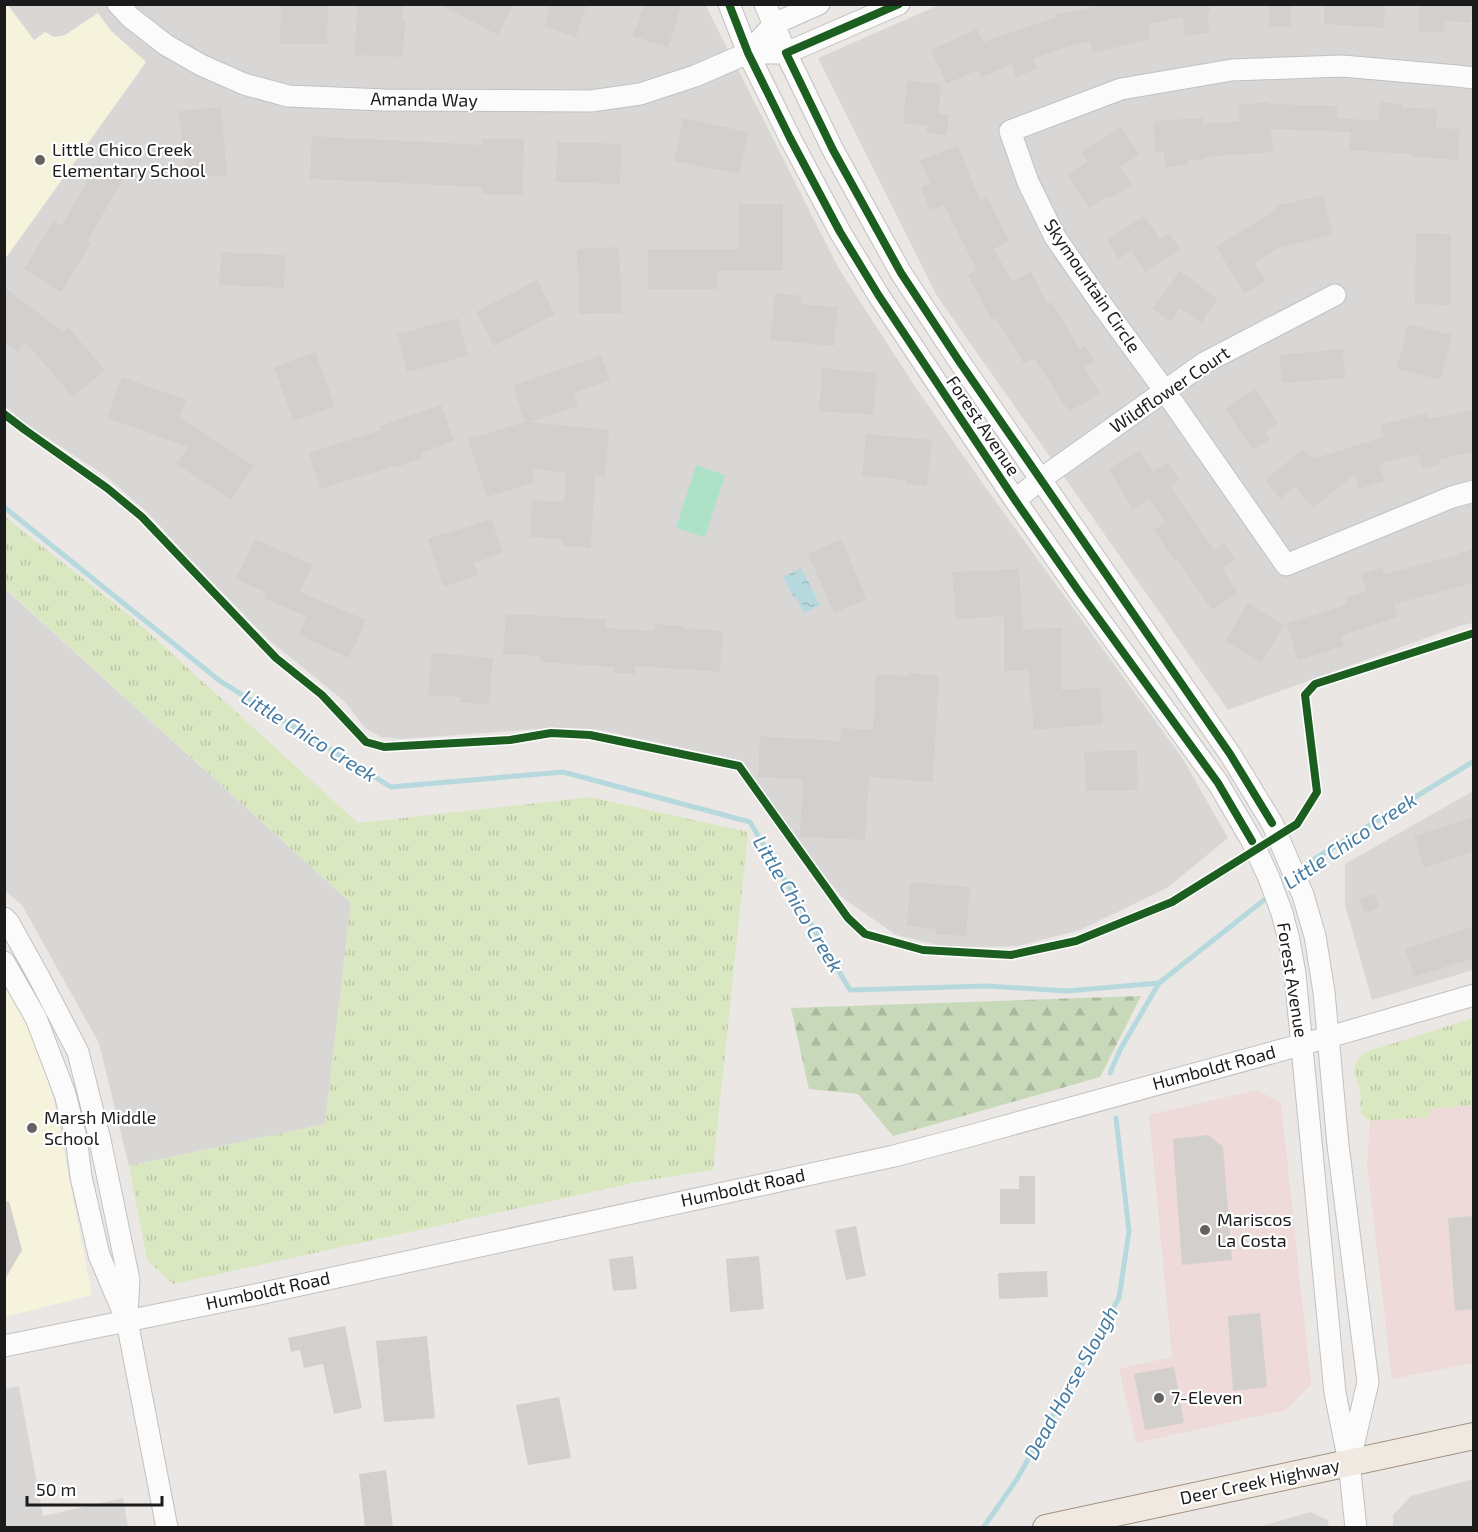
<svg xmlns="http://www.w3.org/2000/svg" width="1478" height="1532" font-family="'Exo 2',sans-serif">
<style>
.residential{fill:#d9d7d5}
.commercial{fill:#eddad9}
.education{fill:#f6f3dd}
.grass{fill:url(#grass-tufts)}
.forest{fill:url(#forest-firs)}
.pitch{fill:#aee2c8}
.parking{fill:#d8d7d5}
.water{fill:url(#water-ripples)}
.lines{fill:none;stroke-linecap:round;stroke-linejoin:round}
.stream{stroke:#b6d9de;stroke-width:5}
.building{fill:#d2cfcd}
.minor-casing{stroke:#c2c1c0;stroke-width:23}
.major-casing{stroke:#a09381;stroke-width:28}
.minor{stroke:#fcfbfb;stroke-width:21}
.major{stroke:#f0e9e2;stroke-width:26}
.cycleway-casing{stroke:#fff;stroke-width:11}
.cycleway{stroke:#1b5e20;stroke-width:8}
.poi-dot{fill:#636261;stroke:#fff;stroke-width:2}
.labels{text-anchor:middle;stroke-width:4.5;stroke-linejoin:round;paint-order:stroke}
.street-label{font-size:18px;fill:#1b1b1b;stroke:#fff}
.poi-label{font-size:18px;fill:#1b1b1b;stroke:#fff;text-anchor:start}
.water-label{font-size:20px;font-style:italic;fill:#457ba3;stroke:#fff}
</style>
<defs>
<pattern id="grass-tufts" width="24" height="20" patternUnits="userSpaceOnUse" patternTransform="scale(1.5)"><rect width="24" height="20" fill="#dae8c1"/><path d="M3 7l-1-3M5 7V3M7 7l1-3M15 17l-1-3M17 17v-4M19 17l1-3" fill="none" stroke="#bac6a5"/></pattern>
<pattern id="forest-firs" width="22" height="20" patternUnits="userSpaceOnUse" patternTransform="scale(1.5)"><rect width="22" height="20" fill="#c7d9b8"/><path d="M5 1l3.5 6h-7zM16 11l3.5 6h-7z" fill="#aaba9e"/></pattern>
<pattern id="water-ripples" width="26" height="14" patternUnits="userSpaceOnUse" patternTransform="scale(1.5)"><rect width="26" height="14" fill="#b6d9de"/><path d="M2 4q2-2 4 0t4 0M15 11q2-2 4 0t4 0" fill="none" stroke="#9cbabe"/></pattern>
</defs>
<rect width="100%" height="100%" fill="#eae7e4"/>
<path class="residential" d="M92,5H706L711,16L839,269L916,388L983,484L1183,759L1228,838L1167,888L1080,930L1018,946L949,948L896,935L843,898L792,837L743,761L595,729L551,728L403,739L381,737L365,728L344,701L270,641L188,557L149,514L106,476L29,426L5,406V259L146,62L111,31Z
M939,5H1473V623L1462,625L1228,710L937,296L818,58Z
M4,588L351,903L325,1124L129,1166L99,1043L22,905L5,891Z
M1473,791V970L1372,1000L1345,905V864Z
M1473,1479V1527H1393V1515L1411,1496Z
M1310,1512L1328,1520L1329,1527H1259Z"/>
<path class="commercial" d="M1257,1090L1281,1103L1311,1384L1286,1410L1136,1443L1119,1369L1172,1357L1149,1115Z
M1473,1105V1363L1392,1379L1367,1165L1370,1121L1430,1117L1429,1109Z"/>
<path class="education" d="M5,5H92L111,31L146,62L5,259Z
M5,972L15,980L43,1061L55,1106L92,1295L5,1317Z"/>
<path class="grass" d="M4,516L136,621L358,823L590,797L748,832L713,1170L642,1181L173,1284L147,1260L129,1166L325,1124L351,903L5,588Z
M1473,1018V1105L1430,1109V1117L1370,1121L1361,1115L1360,1089L1354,1072L1355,1065L1360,1057L1363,1053Z"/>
<path class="forest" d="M1141,996L1100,1077L893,1136L858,1094L809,1089L791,1008Z"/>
<path class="pitch" d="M696,465L725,475L705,537L676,528Z"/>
<path class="parking" d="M8,5H92L98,13L65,35L54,37L45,32L34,40Z
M19,1386L43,1516L123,1498L128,1527H5V1389Z"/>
<path class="water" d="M801,568L820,605L804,613L797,599L794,598L783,577Z"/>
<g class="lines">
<path class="stream" d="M4,507L220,681L391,787L563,772L750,822L850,990L987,986L1067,991L1159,983L1269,896
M1297,873L1316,858L1474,761
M1110,1073L1120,1050L1159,983
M983,1528L1017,1479L1119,1298L1129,1231L1116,1118"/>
</g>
<path class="building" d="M281,4H328L327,44H280Z
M357,4H403L402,19H405L403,57L355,55Z
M439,4H514L498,35Z
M551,4H587L576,37L544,26Z
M644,4H682L668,47L633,36Z
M1107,4H1209L1210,11H1207L1209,33L1185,36L1183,17L1148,24L1151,39L1093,53L1090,42L1069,46L1033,59L1037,69L1016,77L1011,64L981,78L977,70L947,84L931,50L977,29L984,42L1056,17L1055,15Z
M1269,4H1291V26H1269Z
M1324,4H1385L1384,28L1324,24Z
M1419,4H1472L1471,23L1445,21L1444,33L1418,31Z
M907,81L941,84L939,114L949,115L947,135L926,133L927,126L903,123Z
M1269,102V104L1337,106V118L1379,121L1380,102L1402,104V107L1437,109L1436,128L1460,129L1458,160L1411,157V154L1349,150L1351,132L1271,129L1273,152L1205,157V159L1188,160V165L1165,167L1164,152L1155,153L1153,121L1203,118V124L1240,121L1238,105Z
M221,107L227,175L186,179L179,111Z
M683,118L748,132L739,174L674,161Z
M1121,127L1139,155L1120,167L1132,185L1109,199L1108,196L1089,208L1067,175L1087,162L1081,152Z
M312,136L482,145V139H524L523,194H482V187L310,179Z
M557,142L621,144L620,184L556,182Z
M958,146L980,200L987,197L1009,241L994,249L1012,282L1031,272L1048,304L1052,302L1080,349L1085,346L1095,361L1084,368L1100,393L1069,412L1034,358L1024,364L996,318L992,320L968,275L977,270L944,205L930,210L921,187L930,184L920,160Z
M98,163L124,178L87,241L91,244L61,292L24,269L54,221L61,226Z
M1323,195L1333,234L1279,248L1254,263L1266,281L1245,294L1216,247L1276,210L1275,206Z
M739,204H783V271H717V289H648V249H739Z
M1144,216L1160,239L1169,233L1180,249L1145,272L1131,251L1119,259L1107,240Z
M1416,233L1451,234L1450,305L1415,304Z
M619,247L622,313L579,314L577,249Z
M221,252L285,255L284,288L219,285Z
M1180,271L1218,299L1201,323L1180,308L1170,322L1152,308Z
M537,280L555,314L494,346L476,312Z
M4,287L63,332L68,327L105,370L73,397L25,342L18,352L4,342Z
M775,293L802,296L801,304L838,307L834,346L770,340Z
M458,318L468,356L407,372L397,334Z
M1408,324L1452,335L1440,380L1397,368Z
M1343,349L1345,378L1282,383L1279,355Z
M315,352L335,406L293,421L274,367Z
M601,355L610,380L574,393L579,406L530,422L609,430L605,477L595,476L591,548L562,546L563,539L530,537L532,500L564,502L566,473L531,469L535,482L487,497L468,439L525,422L513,386L580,362L582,365V362Z
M822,368L877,373L873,415L819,411Z
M122,377L186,400L180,417L254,466L231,500L176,464L188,447L107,418Z
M1255,388L1278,423L1265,432L1270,439L1253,450L1225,409Z
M441,405L454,441L421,453L423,458L394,468V466L320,489L309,453L381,430L380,426Z
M1473,410V452L1439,459L1440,464L1422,469L1418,454L1379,464L1384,481L1359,489L1355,474L1313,508L1295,487L1280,499L1265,480L1303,449L1312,459L1384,437L1381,425L1426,413L1428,419Z
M866,434L932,440L927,486L906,484V480L862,476Z
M1139,450L1153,472L1168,462L1179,480L1170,486L1214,550L1224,543L1235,560L1222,569L1238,593L1212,610L1177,559L1174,560L1154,530L1165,522L1149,499L1133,509L1108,469Z
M491,519L503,553L474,563L478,575L444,587L428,539Z
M255,539L313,565L300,592L366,620L349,658L299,635L307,617L264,598L267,593L236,579Z
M841,539L867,599L834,613L808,554Z
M1473,549V583L1394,604L1398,617L1341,636L1344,646L1298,660L1286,624L1347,604L1345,598L1367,591L1361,574L1382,567L1384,574L1457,555L1456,554Z
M1019,569L1023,629L1062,628V690L1100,687L1103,724L1034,730L1028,670L1004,671V616L956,619L952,572Z
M1248,603L1284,625L1261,662L1225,641Z
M506,614L606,619V628L654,631V624L684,626V628L723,631L720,672L635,666V674L614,673V667L540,662V656L503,654Z
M432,653L493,658L489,705L460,702V697L428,695Z
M908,673L939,675L933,782L869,777L865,840L800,837L803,779L758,777L760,736L840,741L841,728L873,730L876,674L908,676Z
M1137,750L1138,790L1086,791L1084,752Z
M1473,817V852L1424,868L1414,836Z
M910,882L970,887L966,936L935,934L936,929L907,926Z
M1375,894L1379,908L1364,913L1359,899Z
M1473,926V958L1414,977L1405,949Z
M1208,1135L1223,1147L1232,1260L1182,1265L1173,1139Z
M1019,1176H1035V1224H1000V1189H1019Z
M9,1201L22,1250L4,1281V1202Z
M1473,1216V1309L1455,1311L1448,1218Z
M856,1226L866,1276L846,1280L835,1230Z
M633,1256L637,1289L613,1291L609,1259Z
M759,1256L764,1309L730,1312L726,1259Z
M1047,1271L1048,1297L999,1299L998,1273Z
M1260,1313L1267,1387L1233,1391L1228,1316Z
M345,1326L362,1408L334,1414L323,1364L304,1368L300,1350L291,1352L288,1338Z
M427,1336L435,1418L384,1422L376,1341Z
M1174,1367L1184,1423L1145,1430L1134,1374Z
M559,1397L571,1458L528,1465L516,1405Z
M386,1470L393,1527H365L359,1474Z"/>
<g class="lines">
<g class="minor-casing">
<path id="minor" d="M118,4L130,17L166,45L201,65L244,84L288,96L384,100L591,101L640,94L695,76L748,53H786L899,4
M729,4L748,53L790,138L840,232L879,296L1015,500L1080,593L1218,783L1252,841L1269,878L1282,913L1289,940L1295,974L1335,1393L1349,1462L1356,1528
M765,4L786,53L833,150L901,273L959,361L1230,754L1272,823L1303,895L1315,936L1324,992L1338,1145L1368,1382L1351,1455
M748,53L774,24L819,4
M1474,78L1457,76L1342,66L1232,70L1121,89L1010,131L1028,182L1055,237L1102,305L1165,391L1286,565L1452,497L1474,491
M1015,500L1041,479L1204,363L1335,295
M4,918L9,923L40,979L78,1052L100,1140L129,1280L127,1314
M4,962L36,1018L65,1094L76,1137L81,1177L99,1255L127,1321L167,1528
M4,1346L259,1294L894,1156L966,1137L1329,1037L1474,995"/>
</g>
<g class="major-casing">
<path id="major" d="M1046,1528L1474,1436"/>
</g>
<use href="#minor" class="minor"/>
<use href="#major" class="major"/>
<g class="cycleway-casing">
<path id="cycleway" d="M729,4L748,53L790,138L840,232L879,296L1015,500L1080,593L1218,783L1252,841
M899,4L786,53L833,150L901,273L959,361L1230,754L1272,823
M4,414L25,430L107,488L142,517L276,658L322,695L366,742L384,747L510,740L551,733L590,735L739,766L848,918L865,934L923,950L1011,955L1076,941L1172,902L1297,824L1317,792L1305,695L1315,684L1474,633"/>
</g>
<use href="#cycleway" class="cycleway"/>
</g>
<g class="poi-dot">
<circle cx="40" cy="160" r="6"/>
<circle cx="32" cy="1128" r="6"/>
<circle cx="1205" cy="1230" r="6"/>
<circle cx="1159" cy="1398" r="6"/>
</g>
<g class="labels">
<g class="street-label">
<text transform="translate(424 100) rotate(1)" y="6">Amanda Way</text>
<text transform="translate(1092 286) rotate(56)" y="6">Skymountain Circle</text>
<text transform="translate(1170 390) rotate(-34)" y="6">Wildflower Court</text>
<text transform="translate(983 426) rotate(56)" y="6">Forest Avenue</text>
<text transform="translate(1292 980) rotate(81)" y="6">Forest Avenue</text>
<text transform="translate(1214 1068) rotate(-15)" y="6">Humboldt Road</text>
<text transform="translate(743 1188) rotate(-12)" y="6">Humboldt Road</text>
<text transform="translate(268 1291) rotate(-12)" y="6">Humboldt Road</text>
<text transform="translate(1260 1482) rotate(-12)" y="6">Deer Creek Highway</text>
</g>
<g class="poi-label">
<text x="52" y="156">Little Chico Creek<tspan x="52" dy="21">Elementary School</tspan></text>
<text x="44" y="1124">Marsh Middle<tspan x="44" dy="21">School</tspan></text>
<text x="1217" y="1226">Mariscos<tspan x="1217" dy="21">La Costa</tspan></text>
<text x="1171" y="1404">7-Eleven</text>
</g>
<g class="water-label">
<text transform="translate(309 736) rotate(32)" y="7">Little Chico Creek</text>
<text transform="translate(1350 841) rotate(-34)" y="7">Little Chico Creek</text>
<text transform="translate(798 904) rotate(59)" y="7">Little Chico Creek</text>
<text transform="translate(1071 1383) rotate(-61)" y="7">Dead Horse Slough</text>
</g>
</g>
<rect width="1478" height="1532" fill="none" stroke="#1b1b1b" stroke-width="12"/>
<path d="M27 1496v9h135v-9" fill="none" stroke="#1b1b1b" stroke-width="3"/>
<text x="36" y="1496" font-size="18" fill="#1b1b1b" stroke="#ffffff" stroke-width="4.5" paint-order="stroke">50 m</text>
</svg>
